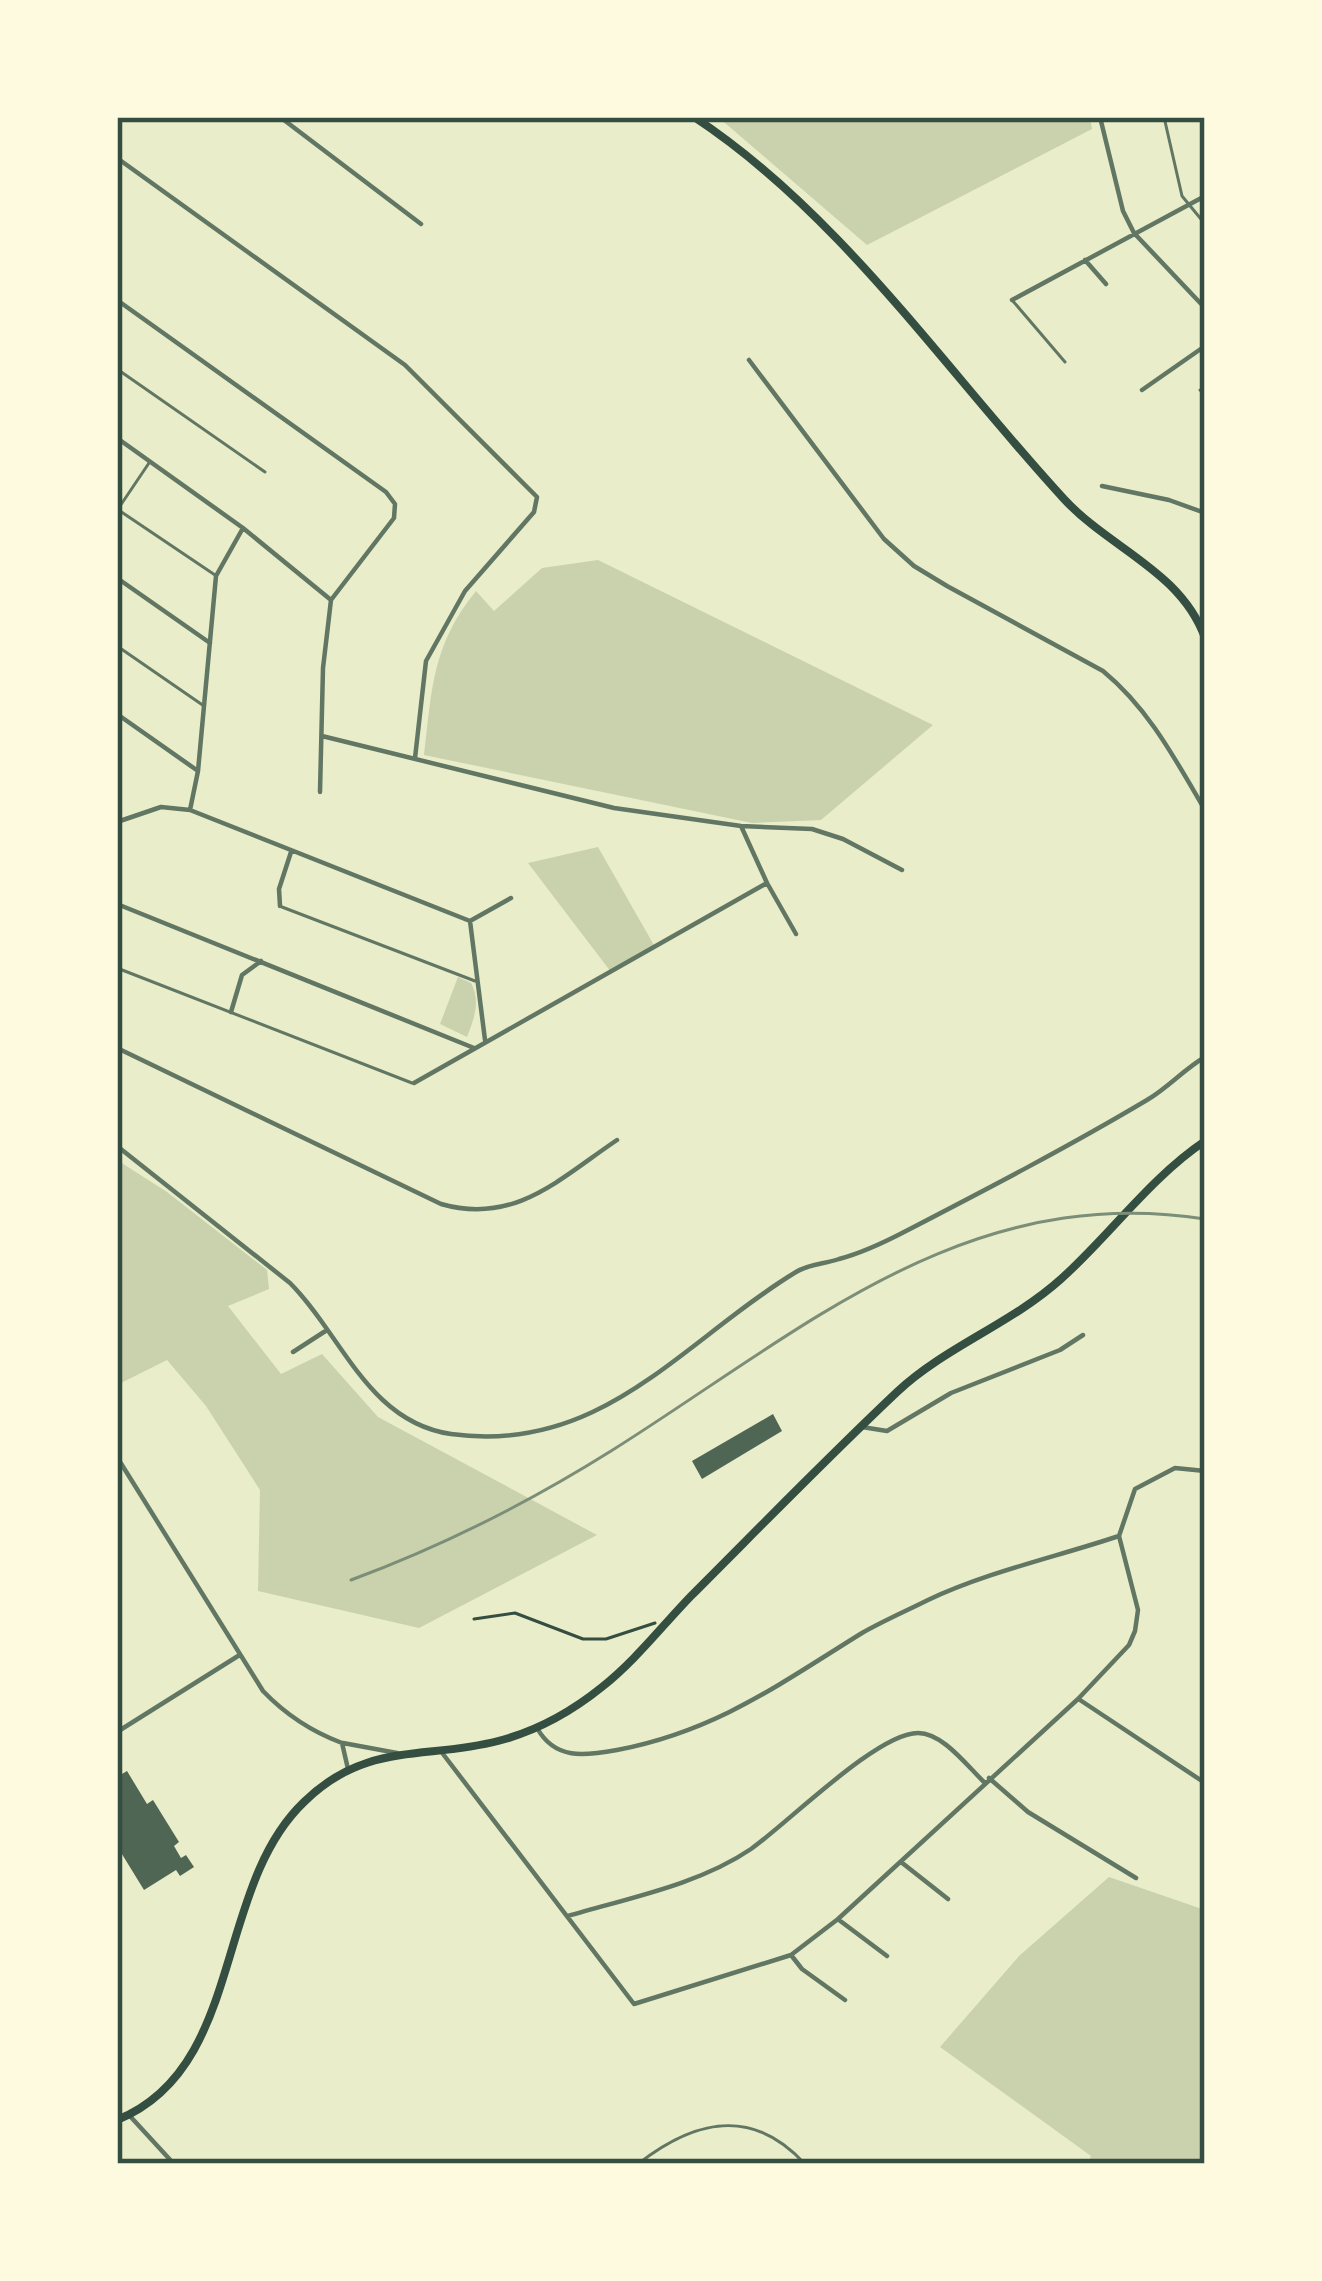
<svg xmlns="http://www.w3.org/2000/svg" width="1322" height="2281" font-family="'Asap Condensed',sans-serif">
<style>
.green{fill:#cad2ad}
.building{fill:#4f6655}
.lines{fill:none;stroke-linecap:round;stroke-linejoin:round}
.path{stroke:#344e41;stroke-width:3}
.service{stroke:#617663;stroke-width:3}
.minor{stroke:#617663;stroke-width:4.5}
.secondary{stroke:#344e41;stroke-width:8}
.rail{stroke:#7c8e77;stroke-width:3}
.neatline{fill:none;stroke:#344e41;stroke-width:4.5}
</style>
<rect width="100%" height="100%" fill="#e9edc9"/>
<path class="green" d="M718,117H1090L1092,129L867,245Z
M598,560L933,725L821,820L752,823L424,755C432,689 432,645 476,591L494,611L542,568Z
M598,847L655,947L611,972L528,863Z
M458,977L471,983C481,1001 474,1019 467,1037L440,1024Z
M117,1160L167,1192L267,1270L269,1289L228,1306L281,1374L322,1354L378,1417L597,1535L419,1628L258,1591L260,1490L206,1406L167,1360L117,1385Z
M1109,1877L1205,1910V2164H1088L1091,2156L940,2047L1019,1956Z"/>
<path class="building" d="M773,1414L782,1431L702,1479L692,1461Z
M127,1771L147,1804L153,1800L179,1842L174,1846L181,1858L186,1855L194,1867L180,1876L176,1870L144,1890L117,1846V1777Z"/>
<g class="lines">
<path class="path" d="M474,1619L515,1613L583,1639H606L655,1623"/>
<path class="service" d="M1164,117L1182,196L1205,224
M1012,300L1065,362
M117,369L265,472
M1200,390L1205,395
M117,509L215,575
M118,509L149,463
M117,646L204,706
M282,907L475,981
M117,968L412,1083
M638,2164C694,2120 752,2106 805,2164"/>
<path class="minor" d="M280,117L421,224
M1100,117L1123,211L1134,233L1205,308
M117,158L405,365L537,497L534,512L465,591L426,661L415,758
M1085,260L1106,284
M117,300L386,492L395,504L394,518L331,600L323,668L320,792
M1012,300L1205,196
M749,360L884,539L914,566L947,586L1103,671C1149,709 1175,759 1205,810
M1142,390L1205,346
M117,438L243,528L331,600
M1102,486L1169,500L1205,513
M117,578L210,643
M117,714L198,771
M322,736L614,808L741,826L812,829L843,839L902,870
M190,810L198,771L216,576L243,528
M117,822L161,807L190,810L470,921
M741,826L767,883L796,934
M117,904L474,1048
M280,906L279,889L291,852
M470,921L485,1040
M470,921L511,898
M231,1012L242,975L261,961
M117,1048L441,1204C515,1225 559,1179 617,1140
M414,1083L767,883
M117,1146L290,1283C342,1335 368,1422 451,1434C602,1455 682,1341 796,1272C809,1264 825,1264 839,1259C862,1253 885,1242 906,1231C987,1189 1068,1147 1147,1100C1168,1088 1184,1069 1205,1057
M293,1352L327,1330
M862,1427L887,1431L951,1393L1060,1350L1083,1335
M117,1457L263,1691C286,1715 310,1731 342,1743L348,1769
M1080,1700L1205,1783
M537,1728C555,1760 584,1756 617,1750C716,1731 778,1685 862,1633C883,1621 906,1611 928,1600C987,1572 1056,1557 1119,1536L1135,1489L1175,1468L1205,1471
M117,1732L238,1656
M343,1743L397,1753
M443,1754L634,2004L791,1955L838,1919L1078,1699L1129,1645L1135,1631L1138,1610L1119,1536
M989,1778L1028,1812L1136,1878
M901,1862L948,1899
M568,1916C628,1898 698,1885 751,1849C788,1823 877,1733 918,1733C943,1733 967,1766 984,1782
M839,1920L887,1956
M791,1955L802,1969L845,2000
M129,2115L174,2164"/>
<path class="secondary" d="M694,117C840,213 946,371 1064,499C1110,549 1181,571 1205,638
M117,2120C245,2068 213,1889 304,1802C366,1741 425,1760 498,1741C537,1731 571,1712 602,1687C635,1661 662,1626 691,1596C759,1528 827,1458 897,1392C945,1347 1011,1324 1061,1279C1110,1235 1150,1178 1205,1141"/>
<path class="rail" d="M351,1580C443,1546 528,1503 611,1451C802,1331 964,1182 1205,1219"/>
</g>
<rect width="1322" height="2281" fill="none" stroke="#fefae0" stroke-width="240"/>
<rect x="120" y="120" width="1082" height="2041" class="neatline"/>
</svg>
